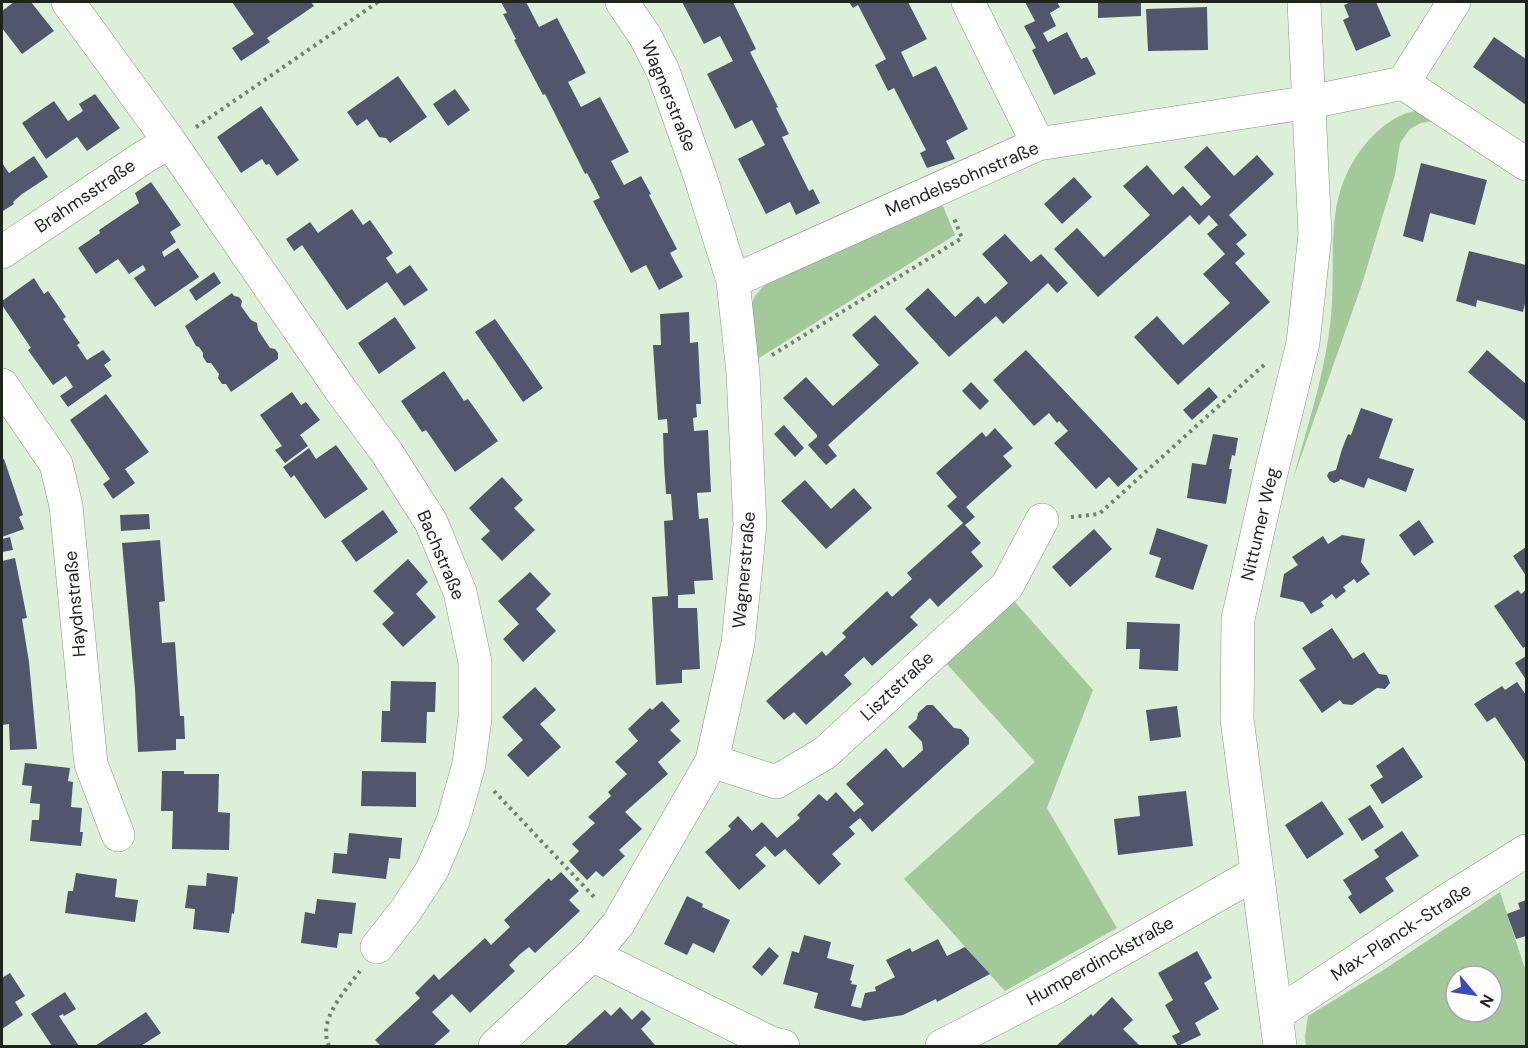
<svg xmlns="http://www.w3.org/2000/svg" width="1528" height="1048" font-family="'DM Sans',sans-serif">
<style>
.green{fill:#a3c99a;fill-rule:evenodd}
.building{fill:#50576c}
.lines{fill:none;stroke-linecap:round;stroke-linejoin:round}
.minor-casing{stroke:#869782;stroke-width:34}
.path{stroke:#748072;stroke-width:4;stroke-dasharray:3 4.5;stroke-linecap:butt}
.minor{stroke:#fff;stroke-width:33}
.labels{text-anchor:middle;stroke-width:6;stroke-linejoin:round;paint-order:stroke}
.street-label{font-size:18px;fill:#1e251d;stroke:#fff}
</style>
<rect width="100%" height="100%" fill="#ddefd8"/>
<path class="green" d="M1422,110L1433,121L1421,123L1410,129L1400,143L1395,175L1362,284L1293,479C1306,431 1322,383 1329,333C1340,264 1317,199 1368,141C1383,125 1399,112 1422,110Z
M940,199L955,235L756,360L752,303L755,296L767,282Z
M1014,601L1093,690L1047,808L1117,928L1005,991L904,879L1035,762L946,663Z
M1500,892L1526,972V1046H1306L1305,1036L1308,1016L1385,969ZM1456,976H1492V1012H1456Z"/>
<path class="building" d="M14,2H31L54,31L22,54L2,28V11Z
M232,2H311L314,6L267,38L270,42L241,61L232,48L254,34Z
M501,2H526L539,27L557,18L586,73L568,82L581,107L600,97L629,152L611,161L624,185L641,176L651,194L649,195L677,249L670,253L683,277L659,290L646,265L631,273L593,201L600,198L594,186L587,173L585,174L545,94L543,95L514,40L516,39L503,14L507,13Z
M682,2H733L756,49L750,52L778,107L776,108L789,134L782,137L809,191L813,189L820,203L796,215L790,202L766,214L738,159L765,145L752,120L735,129L707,74L733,61L720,36L704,44Z
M849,2H908L927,39L901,52L913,77L936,66L968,129L946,141L955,159L927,168L920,153L926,150L894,88L888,91L875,65L886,59L858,5L853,8Z
M1025,2H1057L1060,7L1050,13L1056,26L1043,33L1048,42L1067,32L1081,59L1087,57L1096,74L1054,95L1032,50L1036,48L1024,26L1035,21Z
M1098,2H1141V16L1098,18Z
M1351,2H1376L1391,36L1356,51L1343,20L1349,17L1344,5Z
M1207,7L1208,50L1148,51L1146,9Z
M1494,37L1526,59V105L1473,67Z
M398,76L427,117L390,143L386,138L379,137L367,119L357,126L347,112Z
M455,89L470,110L448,126L433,104Z
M95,94L120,128L87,151L77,137L46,159L22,123L54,101L68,121L83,111L79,104Z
M261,106L299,160L277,176L269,164L266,165L262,159L241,173L217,137Z
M1207,146L1234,176L1257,155L1274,174L1229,215L1247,235L1236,244L1245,254L1235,263L1270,302L1178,385L1134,337L1157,316L1183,345L1230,303L1203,274L1225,254L1207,234L1218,225L1209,215L1199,225L1190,215L1098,297L1054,249L1077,228L1104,257L1150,215L1123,186L1147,165L1173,195L1183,186L1201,206L1211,197L1184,167Z
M34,156L48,177L22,194L13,202L14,204L3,211L2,209V163L9,173Z
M1421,163L1487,180L1475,225L1430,213L1423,242L1403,236Z
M1074,177L1092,197L1062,224L1044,204Z
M151,182L181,225L170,232L176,242L162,252L164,257L178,248L199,277L155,307L134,278L146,270L143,265L129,274L118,259L96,274L78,248L100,233L99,230L139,203L135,193Z
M352,209L363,225L370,220L393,253L386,258L397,274L410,265L428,290L404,306L387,282L347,310L302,245L294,251L286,239L310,222L318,233Z
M1005,234L1031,262L1041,254L1068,283L1057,293L1048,283L1003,324L996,316L949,357L905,309L928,288L955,317L978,296L985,304L1008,283L982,254Z
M1469,251L1526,265V299L1523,312L1477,300L1476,307L1456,301Z
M214,272L221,283L196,301L189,290Z
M34,278L44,294L48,291L66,317L63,319L80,343L77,345L87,360L103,350L111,360L104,365L112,376L68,407L60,396L73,387L66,376L53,385L28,350L31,348L2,305V301Z
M232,293L234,296L239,297L242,301L241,306L251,320L257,323L258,330L270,348L275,349L278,353V359L231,392L226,384H222L218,378L219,374L211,363H207L203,357V353L199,347L196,346L185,326Z
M689,312L690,343L698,342L701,404H696L697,417L693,418L694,431L708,430L711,492L697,493L699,519L708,518L713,580L694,581L695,594L678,595V608H697L700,669L682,670V683L656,685L652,597L668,596L664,521L673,520L671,494H666L664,463L663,433H668L667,419L658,420L653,345H661L660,314Z
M875,315L919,363L828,445L837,456L826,465L808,445L817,437V435L783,398L806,377L833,406L879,365L852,335Z
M395,317L416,348L379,374L358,343Z
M495,319L543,388L523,402L475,332Z
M1026,350L1138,469L1118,487L1109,477L1096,489L1054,443L1068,431L1059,421L1057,423L1049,413L1034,426L993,380Z
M1487,350L1526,384V422L1468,372Z
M444,371L464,401L468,399L498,441L455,472L426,430L422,432L401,401Z
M971,382L989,401L980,410L962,391Z
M1209,387L1218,397L1192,420L1183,410Z
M292,392L301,405L306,402L320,420L300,435L308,446L285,463L275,450L282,446L260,415Z
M106,394L149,452L125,469L135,483L113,499L103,484L110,479L70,420Z
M1361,408L1393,419L1379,458L1414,469L1406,492L1368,478L1364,488L1340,479L1339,481L1334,483L1330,481L1327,476L1329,472L1336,470L1342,449L1348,434L1351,435Z
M784,425L804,448L795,457L774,434Z
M995,428L1013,448L1003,456L1012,466L966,507L975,517L965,525L981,543L971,552L983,566L938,607L930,598L920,607L910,617L918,625L872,666L864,657L844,675L852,684L806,725L794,712L784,720L766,701L822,651L826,656L846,637L842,633L887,591L892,597L912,579L907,573L963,523L947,506L957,497L936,473L982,432L986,437Z
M1213,434L1238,438L1235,456L1232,455L1229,469H1232L1226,504L1187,498L1192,463L1206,465Z
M336,445L368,489L325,519L294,475L291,478L283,467L309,448L316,459Z
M2,459H4L23,515L19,517L24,529L2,537Z
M502,477L523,500L514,508L535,530L502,561L481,539L490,531L469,508Z
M805,480L831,509L854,488L872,508L826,549L781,501Z
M383,510L398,532L356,562L341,541Z
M149,514L150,529L121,531L120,515Z
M1419,520L1434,542L1414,556L1399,535Z
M1157,528L1208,545L1193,590L1155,577L1161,558L1149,554Z
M1094,529L1112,549L1070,587L1052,567Z
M1342,535L1365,539L1361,562L1370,574L1357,583L1354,579L1343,587L1346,591L1336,599L1332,594L1321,602L1324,606L1311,614L1303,602L1280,597L1284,574L1298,565L1292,557L1323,536L1328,544Z
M10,537L13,550L2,552V539Z
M160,540L165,601L159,602L162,643L175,642L180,716H184L185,739H176V750L138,752L135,689L122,543Z
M1526,547V576L1513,556Z
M15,558L27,618L22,619L29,662L37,749L10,750L9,724L2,725V561Z
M408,559L428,582L416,594L436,617L403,647L382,624L394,613L373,591Z
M530,572L551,594L536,609L556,631L523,662L503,639L519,624L498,601Z
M1518,590L1521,594L1526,590V646L1523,648L1494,606Z
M1127,622L1180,624L1178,671L1139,669L1140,649H1126Z
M1332,628L1353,659L1364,652L1379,674L1387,675L1390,683L1385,689L1377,688L1352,705L1343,704L1340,700L1322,713L1299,680L1316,669L1302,648Z
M1526,656V680L1515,663Z
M391,681L436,682L435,712H427L426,743L381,742L382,711H390Z
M1517,682L1526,695V763L1495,717L1487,722L1474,704L1502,686L1505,690Z
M535,687L556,710L540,724L561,747L528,777L507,755L523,740L502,717Z
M662,701L680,721L670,730L681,741L658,762L668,774L625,812L642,829L619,850L625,856L603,877L596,871L587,880L569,861L579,851L572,844L595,823L588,817L611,796L608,792L627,774L615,762L638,741L628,729L650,708L652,710Z
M927,705H933L954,728L961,729L969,738V744L872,832L860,818L849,827L855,834L832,854L841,864L819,885L785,849L775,857L765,846L755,855L766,866L739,890L705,852L731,829L728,826L738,816L752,831L762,822L777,838L800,818L797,815L819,794L827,801L836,792L854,812L864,804L846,784L886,748L903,768L923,750L922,742L908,727L917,719L918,713Z
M1177,706L1181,737L1150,741L1146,710Z
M1403,747L1423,777L1382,804L1370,785L1383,777L1376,766Z
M25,763L70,768L68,781L73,782L71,807L82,808L80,832H83L81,846L30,841L32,820H39L40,804L30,803L32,786L22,785Z
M162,771H184V774H219L218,812L230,813L229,850L172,849L173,811H161Z
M362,771L416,772V807L361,806Z
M1186,791L1193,846L1118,855L1114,819L1140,816L1138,796Z
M1322,801L1344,834L1307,859L1285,825Z
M1370,805L1384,827L1362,841L1348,819Z
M1402,831L1419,856L1385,878L1394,891L1360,914L1348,897L1352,894L1343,880L1379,857L1374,850Z
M349,833L402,838L400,859L389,858L386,879L332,873L334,853L347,854Z
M561,872L579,891L569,900L580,911L535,953L529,947L519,955L509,965L515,971L470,1013L452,994L432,1012L450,1031L433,1046H381L375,1040L420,998L415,993L434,974L439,980L485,938L491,945L510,927L504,920L549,878L551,881Z
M76,873L117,879L115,897L138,900L135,922L65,913L68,891H73Z
M207,873L238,877L234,914L232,913L229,933L193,929L195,909L185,908L188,885L206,886Z
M687,896L703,904L702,907L730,920L714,953L693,943L687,955L664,944Z
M317,899L356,903L352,934L339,933L337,948L301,943L305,912L315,914Z
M1526,900V936L1516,939L1507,914L1520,909L1518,903Z
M804,935L831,942L827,958L854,965L850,980L852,981L851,984L857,985L851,1006L861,1008L865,993L876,991L875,987L895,977L886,960L910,948L912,952L938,939L947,956L965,947L990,974L937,1002L936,999L903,1015L864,1021L814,1008L818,993L783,984L792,951L799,953Z
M769,947L779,956L762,976L752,967Z
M1197,951L1212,978L1204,983L1219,1009L1195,1023L1201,1035L1178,1046L1172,1036L1180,1032L1165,1005L1173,1000L1158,973Z
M10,973L25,996L15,1002L23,1015L2,1029V978Z
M65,992L76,1009L64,1016L63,1014L59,1016L79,1046H52L31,1014Z
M1112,997L1133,1020L1123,1029L1140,1046H1056L1091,1014L1093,1016Z
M620,1007L632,1020L642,1010L651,1019L641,1029L655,1045L654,1046H565L605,1010L611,1016Z
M146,1012L161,1033L141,1046H95Z"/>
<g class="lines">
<g class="minor-casing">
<path id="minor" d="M68,2L170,142L340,389L387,453L431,522L460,592L475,662V718L469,764L453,821L432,870L406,910L377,947
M968,2L1038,144
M1403,83L1526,164
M2,252L144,157L170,142
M733,281L1038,144L1310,102L1403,83L1454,2
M2,385L56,464L66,506L91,764L118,835
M712,761L776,782L825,753L1007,586L1042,520
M592,955L771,1043L783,1046
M1277,1014L1451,898L1526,851
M495,1046L592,955L618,924L712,761L738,643L750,525L743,373L733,281L701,179L663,71L645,36L622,2
M942,1046L1056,987L1256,873
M1280,1046L1237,719L1238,619L1270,477L1303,343L1315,235L1304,2"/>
</g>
<path class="path" d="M196,127L378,2
M772,355L962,238L953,216
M1071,517L1099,514L1264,365
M494,791L596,899
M329,1046C317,1020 345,991 360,971"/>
<use href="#minor" class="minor"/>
</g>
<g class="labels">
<g class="street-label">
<text transform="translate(669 96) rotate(68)" y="6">Wagnerstraße</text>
<text transform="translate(962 179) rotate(-23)" y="6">Mendelssohnstraße</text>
<text transform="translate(85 196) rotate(-34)" y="6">Brahmsstraße</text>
<text transform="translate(1260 524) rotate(-77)" y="6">Nittumer Weg</text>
<text transform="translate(441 555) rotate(67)" y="6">Bachstraße</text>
<text transform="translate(744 570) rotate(-85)" y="6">Wagnerstraße</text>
<text transform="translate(75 604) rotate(-95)" y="6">Haydnstraße</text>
<text transform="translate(897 686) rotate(-43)" y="6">Lisztstraße</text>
<text transform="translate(1401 932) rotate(-33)" y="6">Max-Planck-Straße</text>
<text transform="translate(1100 961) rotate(-29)" y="6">Humperdinckstraße</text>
</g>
</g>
<rect width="1528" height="1048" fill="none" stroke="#1e251d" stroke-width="6"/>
<g transform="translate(1474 994) rotate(119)"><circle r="28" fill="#ffffff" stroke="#a5a8a5" stroke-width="1.5"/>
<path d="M0-4.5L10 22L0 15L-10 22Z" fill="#3b4bbe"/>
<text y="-9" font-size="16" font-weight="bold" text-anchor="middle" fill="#1e251d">N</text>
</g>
</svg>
